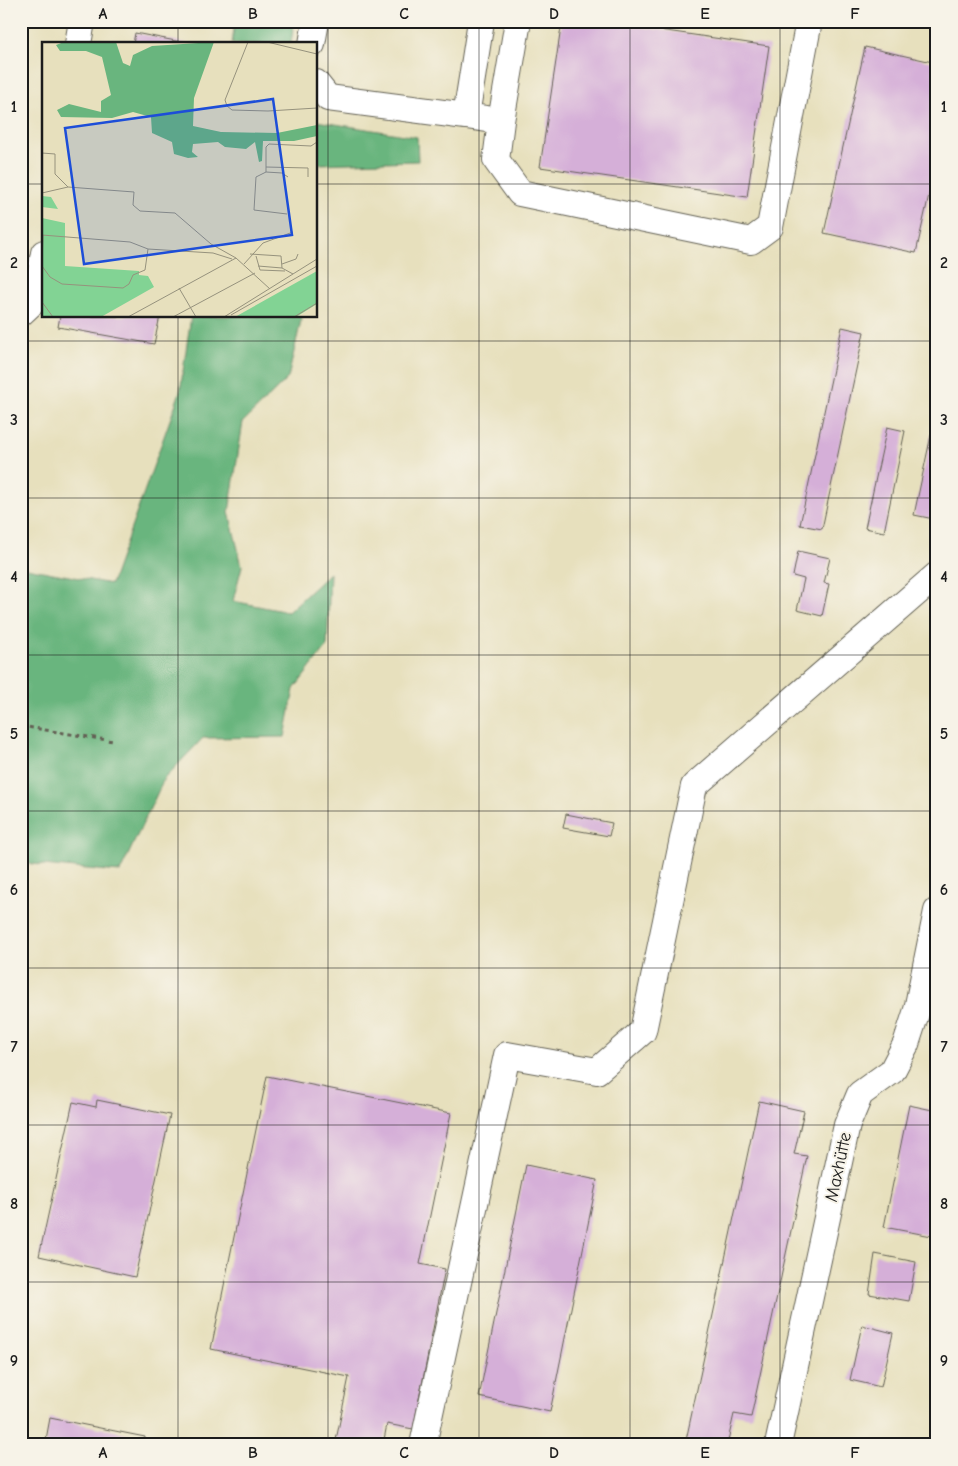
<svg xmlns="http://www.w3.org/2000/svg" width="958" height="1466" font-family="'Comic Neue',sans-serif">
<style>
.forest{fill:#69b57e;stroke:#42684d}
.building{fill:#d5afd8}
.lines{fill:none;stroke-linecap:round;stroke-linejoin:round}
.minor-casing{stroke:#636154;stroke-width:28}
.path{stroke:#636154;stroke-width:3;stroke-dasharray:4 4;stroke-linecap:butt}
.minor{stroke:#fff;stroke-width:26}
.grid{fill:none;stroke:#1c1c1c;stroke-width:1;stroke-opacity:0.55}
.labels{text-anchor:middle;stroke-width:4;stroke-linejoin:round;paint-order:stroke}
.street-label{font-size:18px;fill:#1c1c1c;stroke:#f7f3e8}
.inset-road{fill:none;stroke:#96927d;stroke-width:1}
.view{fill:#1d4ed8;fill-opacity:0.15;stroke:#1d4ed8;stroke-width:2.5}
.inset-edge{fill:none;stroke:#1c1c1c;stroke-width:2.5}
.neatline{fill:none;stroke:#1c1c1c;stroke-width:2}
.grid-label{font-size:16px;text-anchor:middle;font-weight:bold;fill:#1c1c1c}
</style>
<rect width="100%" height="100%" fill="#f7f3e8"/>
<filter id="ink" filterUnits="userSpaceOnUse"><feTurbulence type="fractalNoise" baseFrequency=".02" numOctaves="2"/><feDisplacementMap in="SourceGraphic" scale="10" xChannelSelector="R" yChannelSelector="G"/><feConvolveMatrix kernelMatrix="1 2 1 2 8 2 1 2 1" color-interpolation-filters="sRGB"/></filter>
<filter id="wash" filterUnits="userSpaceOnUse"><feTurbulence type="fractalNoise" baseFrequency=".0096" numOctaves="4" result="noise"/><feDisplacementMap in="SourceGraphic" scale="20" xChannelSelector="R" yChannelSelector="G"/><feGaussianBlur stdDeviation="1.12" result="paint"/><feColorMatrix in="noise" values="0 0 0 0 0 0 0 0 0 0 0 0 0 0 0 0 0 1.4 0 .05"/><feComposite in="paint" operator="in"/></filter>
<g filter="url(#wash)">
<rect width="100%" height="100%" fill="#e7e0bd"/>
<path class="forest" d="M235,21H294L291,44H232Z
M316,121L417,137L418,161L316,164Z
M191,316H302L288,378L243,422L229,512L242,566L233,601L288,612L330,573L327,646L294,689L285,737L203,738L164,779L120,872L21,863V567L111,584L180,392Z"/>
<g id="blocks">
<path class="building" d="M562,21H598L769,46L747,197L540,167Z
M135,33L186,43V44H133Z
M865,47L937,63V159L916,253L824,233Z
M60,316H160L154,344L58,327Z
M842,327L864,332L822,529L800,525Z
M887,427L905,431L884,532L865,528Z
M931,435L937,436V506L934,519L914,515Z
M798,551L830,558L824,583L829,584L822,616L797,610L804,579L793,576Z
M566,814L612,823L609,836L563,828Z
M267,1076L451,1113L420,1264L445,1269L413,1429L387,1424L383,1445H335L349,1377L211,1349Z
M97,1100L170,1115L135,1277L39,1256L73,1102L96,1107Z
M759,1101L804,1111L794,1154L807,1156L751,1417L734,1414L727,1445H685Z
M909,1105L937,1111V1237L884,1227Z
M526,1165L597,1180L550,1412L479,1397Z
M875,1254L916,1262L909,1301L869,1294Z
M862,1325L893,1333L881,1387L850,1380Z
M50,1418L145,1437L144,1445H45Z"/>
</g>
</g>
<g filter="url(#ink)">
<use href="#blocks" fill-opacity="0" stroke="#636154" stroke-width="1"/>
<g class="lines">
<g class="minor-casing">
<path id="minor" d="M78,44L82,21
M312,44L316,21
M316,83L328,98L466,116L481,21
M466,116L501,121L496,160L520,193L751,241L770,227L809,21
M501,121L518,21
M21,313L36,299L44,253
M423,1445L507,1055L597,1071L643,1031L694,786L937,575
M778,1445L847,1125L860,1094L892,1071L906,1044L917,1010L937,911"/>
</g>
<path class="path" d="M21,726L113,741"/>
<use href="#minor" class="minor"/>
</g>
</g>
<path class="grid" d="M178,21V44M328,21V1445M479,21V1445M630,21V1445M780,21V1445M21,184H44M316,184H937M178,316V1445M21,341H937M21,498H937M21,655H937M21,811H937M21,968H937M21,1125H937M21,1282H937"/>
<g class="labels">
<g class="street-label">
<text transform="translate(838 1167) rotate(-78)" y="6">Maxhütte</text>
</g>
</g>
<g transform="translate(42 42)">
<rect width="275" height="275" fill="#e7e0bd"/>
<path d="M0,154L9,155L16,167L0,165ZM0,176L23,181V224L97,229V233L106,234L112,245L59,275H0ZM275,229V262L254,275H193Z" fill="#82d394"/>
<path d="M22,0H74L81,21L88,24L91,13L110,4L172,0L152,56L151,84L179,90L235,91L275,83V94L252,99H221L220,119L217,120L213,100L204,107L183,105L176,100L151,102L150,110L156,115L146,116L132,112L130,100L110,91L109,75L91,70L70,76L19,75L15,68L27,62L59,70V59L69,53L60,15L44,9H18L14,3Z" fill="#69b57e"/>
<path class="inset-road" d="M206,0L183,58L185,64L190,68L226,69L275,66M225,0L275,12M0,111L13,112V132L26,145M224,125V130L214,135L212,168L245,172M224,130L240,131L246,135M266,135V126L224,125V105L227,102L269,104L275,100M0,151L26,145L92,150L91,163L98,169L133,171L169,202L194,216M0,193L88,200L106,207L171,211L190,217M208,212L239,214L240,226L251,232M214,214L218,228L243,229M0,221L1,193M202,222L221,201L251,190M240,222L254,217L256,212M0,224L8,235L20,242L81,246L87,242L91,233L103,228L106,207M216,224L240,226M137,246L154,275M0,260L11,275M189,273L275,224M86,275L194,216L228,247M131,275L213,231M182,275L275,217M252,275L275,261"/>
<path class="view" d="M231,57L250,193L42,222L23,86Z"/>
<rect width="275" height="275" class="inset-edge"/>
</g>
<rect width="958" height="1466" fill="none" stroke="#f7f3e8" stroke-width="55"/>
<rect x="28" y="28" width="902" height="1410" class="neatline"/>
<g class="grid-label">
<text x="103" y="19">A</text>
<text x="253" y="19">B</text>
<text x="404" y="19">C</text>
<text x="554" y="19">D</text>
<text x="705" y="19">E</text>
<text x="855" y="19">F</text>
<text x="14" y="112">1</text>
<text x="944" y="112">1</text>
<text x="14" y="268">2</text>
<text x="944" y="268">2</text>
<text x="14" y="425">3</text>
<text x="944" y="425">3</text>
<text x="14" y="582">4</text>
<text x="944" y="582">4</text>
<text x="14" y="739">5</text>
<text x="944" y="739">5</text>
<text x="14" y="895">6</text>
<text x="944" y="895">6</text>
<text x="14" y="1052">7</text>
<text x="944" y="1052">7</text>
<text x="14" y="1209">8</text>
<text x="944" y="1209">8</text>
<text x="14" y="1366">9</text>
<text x="944" y="1366">9</text>
<text x="103" y="1458">A</text>
<text x="253" y="1458">B</text>
<text x="404" y="1458">C</text>
<text x="554" y="1458">D</text>
<text x="705" y="1458">E</text>
<text x="855" y="1458">F</text>
</g>
</svg>
